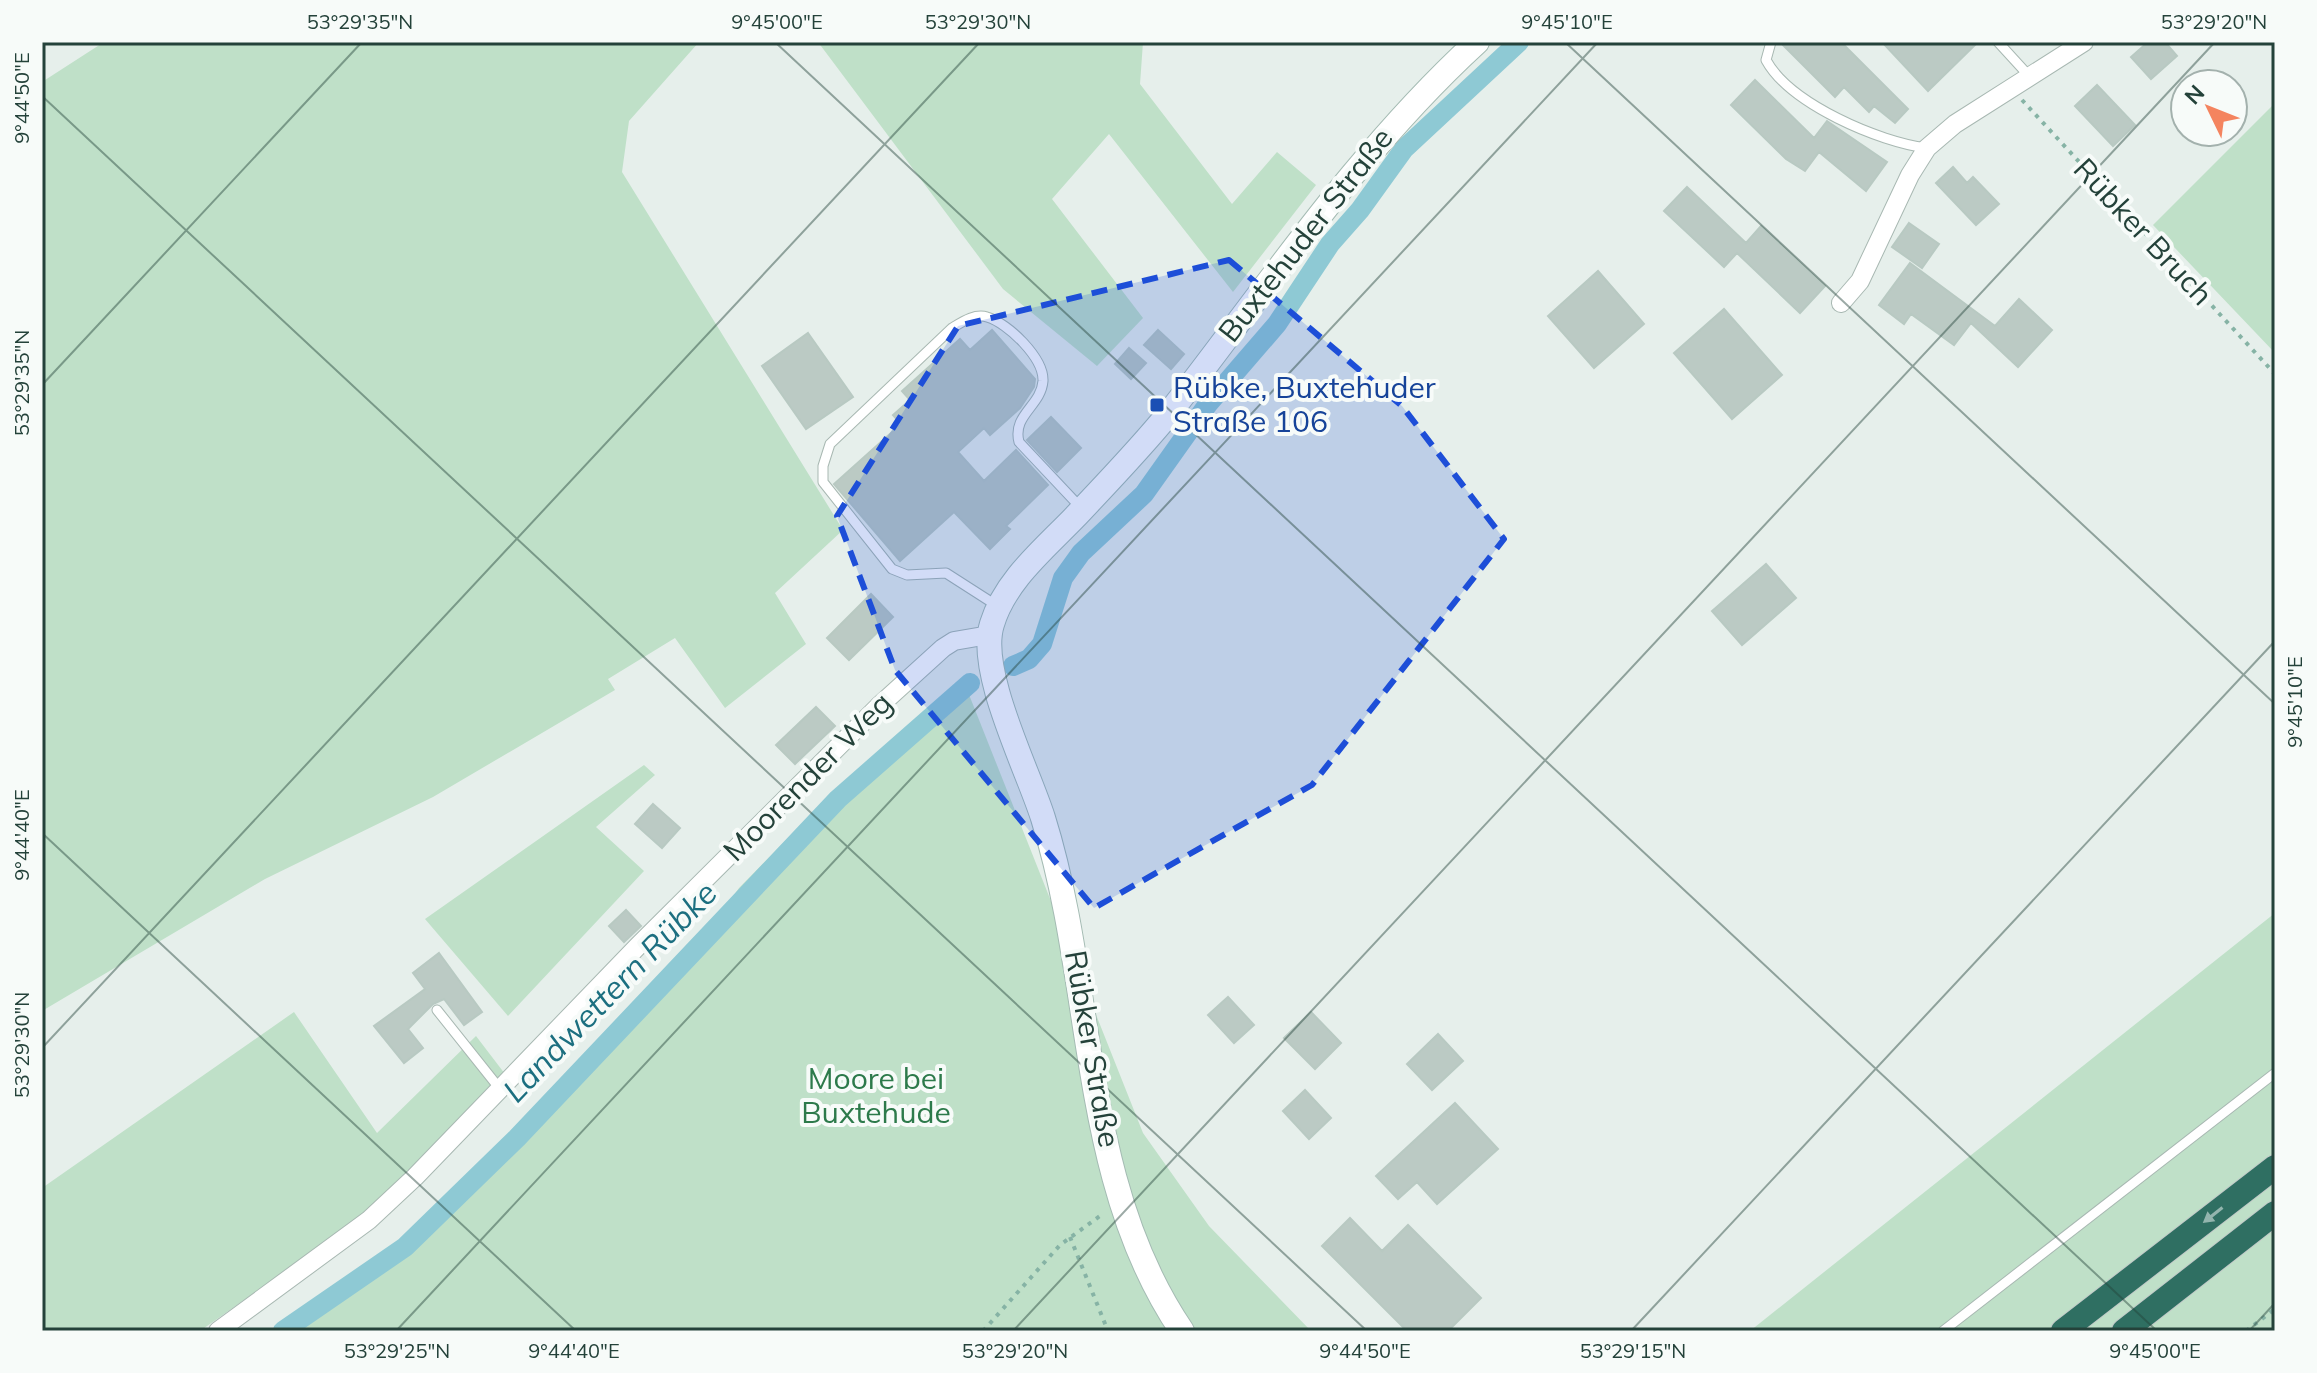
<svg xmlns="http://www.w3.org/2000/svg" width="2317" height="1373" font-family="Mulish,sans-serif">
<style>
.green{fill:#bfe0c8}
.lines{fill:none;stroke-linecap:round;stroke-linejoin:round}
.canal{stroke:#8ec9d4;stroke-width:20}
.building{fill:#bbcac4;stroke:#b8c9c2;stroke-width:2}
.lane-casing{stroke:#a8b8b2;stroke-width:11}
.street-casing{stroke:#a8b8b2;stroke-width:20}
.secondary-casing{stroke:#a4bbb3;stroke-width:26}
.highway-casing{stroke:#c2cac8;stroke-width:26}
.path{stroke:#86b3a5;stroke-width:4;stroke-dasharray:4 6;stroke-linecap:butt}
.lane{stroke:#fff;stroke-width:9}
.street{stroke:#fff;stroke-width:18}
.secondary{stroke:#fff;stroke-width:24}
.highway{stroke:#2f6f62;stroke-width:24}
.oneway{fill:#93b5ae}
.marked{fill:#1d4ed8;fill-opacity:0.2;stroke:#1d4ed8;stroke-width:6;stroke-dasharray:16 10;stroke-linejoin:round}
.ticks{fill:none;stroke:#24423a;stroke-width:2;stroke-opacity:0.45}
.transit-dot{fill:#1a4fb4;stroke:#f7fbf9;stroke-width:3}
.labels{text-anchor:middle;stroke-width:8;stroke-linejoin:round;paint-order:stroke}
.street-label{font-size:30px;fill:#24423a;stroke:#f7fbf9}
.transit-label{font-size:30px;fill:#164399;stroke:#f7fbf9;text-anchor:start}
.park-label{font-size:30px;fill:#2d7a4b;stroke:#f7fbf9}
.water-label{font-size:32px;font-style:italic;fill:#1c6f80;stroke:#f7fbf9}
.neatline{fill:none;stroke:#24423a;stroke-width:3}
.ticks-label{font-size:20px;text-anchor:middle;fill:#24423a}
</style>
<rect width="100%" height="100%" fill="#e6efeb"/>
<path class="green" d="M104,42H699L629,121L622,172L843,530L775,593L806,644L725,708L675,638L608,679L615,690L433,797L265,879L42,1011V82Z
M818,42H1143L1140,84L1232,204L1277,152L1316,185L1233,292L1109,134L1052,199L1143,318L1097,366L1003,289Z
M2275,103V353L2153,225Z
M964,682L1143,1133L1209,1226L1311,1331H281L385,1260L503,1140L570,1079L711,927L739,888L792,834Z
M644,765L655,775L596,827L644,871L508,1016L425,919Z
M2275,913V1331H1750Z
M294,1012L377,1133L476,1036L505,1074L363,1216L200,1331H42V1188Z"/>
<g class="lines">
<path class="canal" d="M1013,666L1029,659L1042,644L1063,578L1081,553L1144,494L1208,404L1277,324L1330,244L1360,210L1404,149L1519,42
M283,1331L405,1247L517,1138L838,799L970,683"/>
</g>
<path class="building" d="M1780,42H1841L1908,109L1895,123L1874,106L1869,112L1844,87L1835,97Z
M1882,42H1978L1928,91Z
M2148,42H2165L2177,56L2151,79L2131,57Z
M1755,80L1814,138L1827,121L1887,162L1866,191L1819,152L1805,171L1786,159L1731,105Z
M2097,85L2135,125L2113,146L2075,106Z
M1953,167L1967,183L1973,177L1999,204L1976,225L1936,183Z
M1687,187L1746,243L1761,226L1825,286L1800,313L1737,253L1724,267L1664,211Z
M1909,223L1939,244L1922,268L1892,247Z
M1910,263L1995,326L2019,299L2052,330L2018,367L1971,323L1954,345L1911,314L1904,324L1879,305Z
M1598,271L1644,324L1594,368L1548,316Z
M1724,309L1782,375L1732,419L1674,353Z
M992,330L1035,379L1034,387L1020,408L990,435L984,428L958,452L984,481L1016,450L1048,485L1006,526L1010,529L990,549L954,512L900,561L834,484L901,424L893,415L910,400L902,391L960,339L970,350Z
M1158,330L1184,354L1171,369L1144,345Z
M808,333L853,397L806,429L762,366Z
M1129,348L1146,363L1131,379L1115,364Z
M1051,417L1081,448L1057,472L1027,440Z
M1766,564L1796,598L1742,645L1712,611Z
M871,594L893,617L849,660L827,638Z
M816,707L835,726L795,764L776,745Z
M653,804L680,828L662,848L635,824Z
M626,910L641,926L624,942L609,926Z
M439,953L482,1012L464,1025L444,999L433,1004L408,1029L423,1048L404,1063L374,1026L425,989L413,973Z
M1228,997L1254,1025L1234,1043L1208,1015Z
M1311,1012L1341,1043L1315,1069L1284,1038Z
M1438,1034L1463,1061L1432,1090L1407,1064Z
M1305,1090L1331,1118L1309,1139L1283,1111Z
M1455,1103L1498,1149L1437,1204L1417,1182L1398,1199L1376,1176Z
M1350,1218L1382,1251L1408,1225L1481,1298L1448,1331H1407L1322,1246Z"/>
<g class="lines">
<g class="lane-casing">
<path id="lane" d="M1771,42L1766,60C1790,104 1879,142 1927,148
M1998,42L2030,77
M999,607L946,573L907,575L892,569L823,482V466L830,444L952,328C962,322 975,313 987,317C1008,323 1044,358 1043,381C1041,406 1012,415 1019,442L1082,509
M437,1010L500,1089
M1943,1331L2275,1073"/>
</g>
<g class="street-casing">
<path id="street" d="M1841,303L1860,281L1910,175L1927,148L1955,124L2084,42
M218,1331L369,1220L415,1177L638,946L878,707L943,648L954,641L989,635"/>
</g>
<g class="secondary-casing">
<path id="secondary" d="M1182,1331C1079,1180 1096,987 1043,818C1028,770 977,671 992,624C1005,581 1043,550 1074,518C1106,484 1140,449 1170,412C1269,285 1358,151 1477,42"/>
</g>
<g class="highway-casing">
<path id="highway" d="M2063,1331L2275,1167
M2124,1331L2275,1213"/>
</g>
<path class="path" d="M2022,100L2275,374
M1070,1237L1108,1331
M983,1331L1060,1245L1104,1213
M2246,1331L2275,1309"/>
<use href="#lane" class="lane"/>
<use href="#street" class="street"/>
<use href="#secondary" class="secondary"/>
<use href="#highway" class="highway"/>
</g>
<defs><path id="oneway-solid" d="M-6-.8H1V-3.2L6.5 0L1 3.2V.8H-6Z" transform="scale(2)"/></defs>
<use class="oneway" href="#oneway-solid" transform="translate(2213 1215) rotate(142)"/>
<path class="marked" d="M1229,260L1402,406L1504,539L1312,785L1094,908L895,670L837,516L958,326Z"/>
<path class="ticks" d="M775,42L2157,1331M1565,42L2275,704M42,96L1367,1331M42,385L362,42M42,833L576,1331M42,1048L980,42M396,1331L1598,42M1013,1331L2215,42M1631,1331L2275,641M2249,1331L2275,1303"/>
<rect class="transit-dot" x="1149" y="397" width="16" height="16" rx="4"/>
<g class="labels">
<g class="street-label">
<text transform="translate(2143 232) rotate(47)" y="10">Rübker Bruch</text>
<text transform="translate(1306 235) rotate(-52)" y="10">Buxtehuder Straße</text>
<text transform="translate(808 777) rotate(-45)" y="10">Moorender Weg</text>
<text transform="translate(1092 1049) rotate(80)" y="10">Rübker Straße</text>
</g>
<g class="transit-label">
<text x="1173" y="398">Rübke, Buxtehuder<tspan x="1173" dy="34">Straße 106</tspan></text>
</g>
<g class="park-label">
<text x="876" y="1089">Moore bei<tspan x="876" dy="34">Buxtehude</tspan></text>
</g>
<g class="water-label">
<text transform="translate(610 992) rotate(-46)" y="11">Landwettern Rübke</text>
</g>
</g>
<rect width="2317" height="1373" fill="none" stroke="#f7fbf9" stroke-width="88"/>
<g transform="translate(2209 108) rotate(313)"><circle r="38" fill="#f7fbf9" stroke="#a3b1ad" stroke-width="2"/>
<path d="M0-6L14 30L0 20L-14 30Z" fill="#f4845f"/>
<text y="-12" font-size="22" font-weight="bold" text-anchor="middle" fill="#24423a">N</text>
</g>
<rect x="44" y="44" width="2229" height="1285" class="neatline"/>
<g class="ticks-label">
<text x="360" y="29">53°29'35"N</text>
<text x="777" y="29">9°45'00"E</text>
<text x="978" y="29">53°29'30"N</text>
<text x="1567" y="29">9°45'10"E</text>
<text x="2214" y="29">53°29'20"N</text>
<text transform="translate(22 98) rotate(-90)" y="7">9°44'50"E</text>
<text transform="translate(22 383) rotate(-90)" y="7">53°29'35"N</text>
<text transform="translate(2295 702) rotate(-90)" y="7">9°45'10"E</text>
<text transform="translate(22 835) rotate(-90)" y="7">9°44'40"E</text>
<text transform="translate(22 1045) rotate(-90)" y="7">53°29'30"N</text>
<text x="397" y="1358">53°29'25"N</text>
<text x="574" y="1358">9°44'40"E</text>
<text x="1015" y="1358">53°29'20"N</text>
<text x="1365" y="1358">9°44'50"E</text>
<text x="1633" y="1358">53°29'15"N</text>
<text x="2155" y="1358">9°45'00"E</text>
</g>
</svg>
